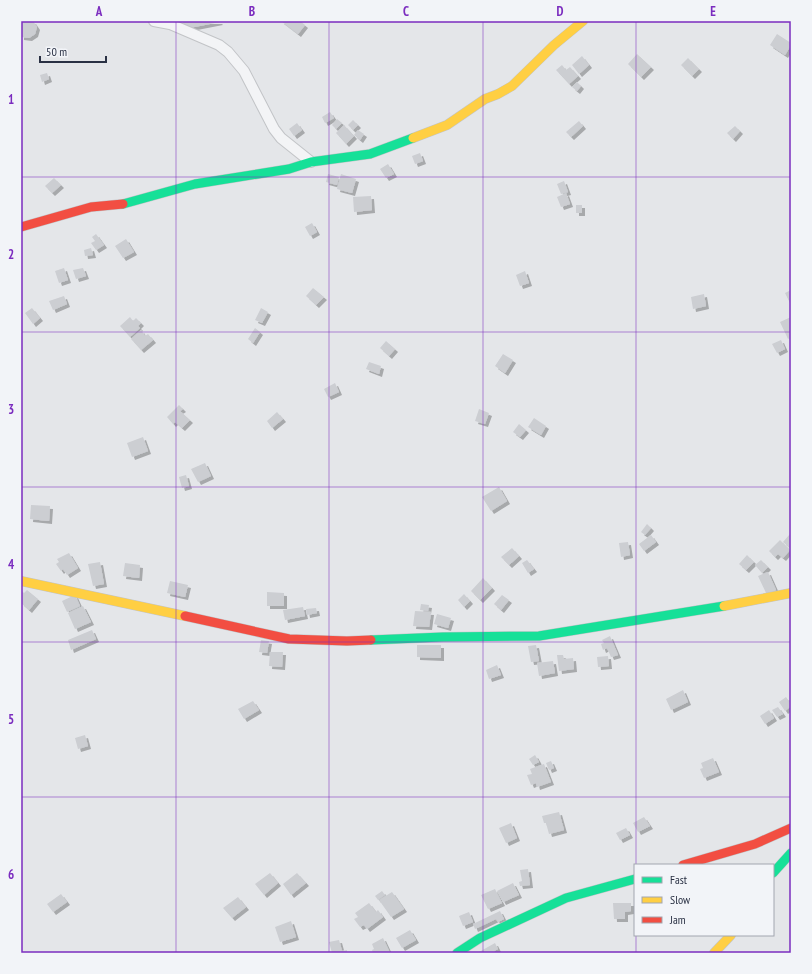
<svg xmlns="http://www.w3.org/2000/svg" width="812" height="974" font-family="'PT Sans Narrow',sans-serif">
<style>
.building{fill:#ccced2;filter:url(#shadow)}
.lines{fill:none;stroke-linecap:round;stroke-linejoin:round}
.street-casing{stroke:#c2c4c7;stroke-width:12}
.fast-casing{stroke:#c2c4c7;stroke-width:10}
.slow-casing{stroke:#c2c4c7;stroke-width:10}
.jam-casing{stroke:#c2c4c7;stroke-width:10}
.street{stroke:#f3f4f6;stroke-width:10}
.fast{stroke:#16e098;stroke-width:9}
.slow{stroke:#ffcf43;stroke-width:9}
.jam{stroke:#f24e42;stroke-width:9}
.grid{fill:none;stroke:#7b2cbf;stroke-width:1;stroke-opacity:0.55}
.neatline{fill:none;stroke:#7b2cbf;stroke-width:1.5}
.grid-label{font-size:13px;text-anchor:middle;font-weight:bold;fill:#7b2cbf}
</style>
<defs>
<filter id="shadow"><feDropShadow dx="3" dy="3" stdDeviation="0" flood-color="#0004"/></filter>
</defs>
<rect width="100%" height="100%" fill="#e4e6e9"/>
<path class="building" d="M22,21H33L37,27L35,34L29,38L21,37V22Z
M183,21H219L220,22L184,29Z
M281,21H300L305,25L298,34Z
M777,34L791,43V45L785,55L770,45Z
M637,54L651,67L641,77L628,64Z
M582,56L589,65L579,74L572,65Z
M688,58L699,69L692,76L681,65Z
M562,65L566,70L570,67L578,76L569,84L556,70Z
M47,73L49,79L42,82L40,75Z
M577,82L581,86L577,91L572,87Z
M330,112L334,118L325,123L322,117Z
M337,119L342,123L336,129L332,125Z
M353,120L358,125L353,130L348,125Z
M579,121L583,126L571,137L566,132Z
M297,123L302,130L294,136L289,129Z
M344,125L354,136L346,144L336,133Z
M735,126L740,131L733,139L727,133Z
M358,130L364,134L360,140L354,135Z
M420,153L423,161L415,164L412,156Z
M388,164L394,174L386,178L380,169Z
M328,174L339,177L337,185L326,182Z
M341,174L356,179L352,193L337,189Z
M54,178L61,185L52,193L45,186Z
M564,181L568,192L561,194L557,184Z
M566,193L570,204L561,207L557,197Z
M371,196L372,210L354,212L353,197Z
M576,205H582V213H576Z
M312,223L317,232L310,236L305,227Z
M96,234L104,245L96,250L91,243L95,241L92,237Z
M126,239L134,252L123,258L115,246Z
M91,248L93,255L85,256L84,250Z
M64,268L68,280L59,283L55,271Z
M83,268L86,276L76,279L73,270Z
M525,271L529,283L520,286L516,275Z
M313,288L324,297L316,305L306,296Z
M791,290V305L785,293Z
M704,294L706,306L693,309L691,297Z
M64,296L67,304L53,310L49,301Z
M32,308L40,318L33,324L25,313Z
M261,308L268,312L262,323L255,320Z
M130,317L133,321L136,318L141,323L138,326L140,328L130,337L120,326Z
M791,317V337L788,339L780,322Z
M255,328L260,332L253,343L248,339Z
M141,330L145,336L148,334L153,340L141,350L131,339Z
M781,340L785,349L777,353L772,344Z
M386,341L395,349L389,356L380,348Z
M503,354L513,360L505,373L495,366Z
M369,362L381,366L379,374L366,369Z
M335,383L339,392L328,397L324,389Z
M179,405L183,409L180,411L190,420L182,428L175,422L173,424L167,417Z
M479,409L489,413L485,424L475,421Z
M277,412L283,419L272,428L267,421Z
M534,418L546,426L541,435L528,427Z
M519,424L526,430L520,437L513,432Z
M143,437L148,451L132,457L127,443Z
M205,463L211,476L198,482L191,469Z
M186,475L189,486L182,488L179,477Z
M499,487L507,501L491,511L482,497Z
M31,505L50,506L49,521L30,519Z
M647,524L651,528L645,535L641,532Z
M790,534L791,535V549L783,542Z
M651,535L656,542L644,551L639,544Z
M780,540L790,550L783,558L778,554L775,557L769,551Z
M628,542L630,555L621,557L619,543Z
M512,548L519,556L509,565L501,557Z
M69,553L78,568L67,575L63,569L61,571L56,564L59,562L57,559Z
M747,555L754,562L746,570L739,564Z
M527,560L534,569L528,573L522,563Z
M761,560L768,567L762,573L755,565Z
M100,562L104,584L93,586L88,564Z
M125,563L140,565L139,578L123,576Z
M768,572L776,590L767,595L758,576Z
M483,578L492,588L480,600L471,591Z
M170,581L188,585L185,597L167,593Z
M21,590L24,593L27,590L38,599L29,610L21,603Z
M267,592L284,593V606H267Z
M464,594L470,601L464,607L458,600Z
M75,595L80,606L67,612L62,601Z
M502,595L509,600L501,610L494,604Z
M421,604L429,605L428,611L420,610Z
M83,606L91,622L75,629L68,613Z
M303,607L305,616L285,620L283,610Z
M316,608L317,613L307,615L306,609Z
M415,611L431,612L429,627L413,626Z
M437,614L451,618L448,628L434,624Z
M92,630L96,639L71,650L68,640Z
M610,636L618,655L611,657L607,648L603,650L601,644L604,643L602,640Z
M261,640L269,641L267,653L259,652Z
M417,645H441V658L417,657Z
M536,645L539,661L531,662L528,646Z
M270,652H283L282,667L269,666Z
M557,655H563L564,659L573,658L574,669L559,671Z
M608,656L609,666L598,667L597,657Z
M553,661L555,673L539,676L537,663Z
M497,665L501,675L489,679L486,670Z
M683,690L688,702L671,710L666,699Z
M786,697L791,704V706L785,711L779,702Z
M253,701L259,710L244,719L238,709Z
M778,707L783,714L777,717L772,710Z
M769,710L774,718L765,724L760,716Z
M85,735L88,746L78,749L75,738Z
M535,755L539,762L533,765L529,759Z
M713,758L719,772L704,778L700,769L703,768L701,763Z
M551,761L554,768L549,770L546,763Z
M544,764L551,782L537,787L536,783L531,785L527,775L532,774L530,769Z
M559,812L564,830L549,834L546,823H544L542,816Z
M644,817L650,826L638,832L633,823Z
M511,823L517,838L506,843L499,828Z
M626,828L630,835L620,840L616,833Z
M528,869L530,885L520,886L519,882L522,881L520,870Z
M270,873L278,883L264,895L255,884Z
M297,873L306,883L291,895L283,884Z
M513,883L519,895L503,902L497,891Z
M495,889L502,903L488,909L481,895Z
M382,891L385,895L378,900L375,896Z
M392,892L404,909L391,917L379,900Z
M61,894L67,902L53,912L47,904Z
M238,897L246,907L232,918L223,908Z
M369,903L376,912L378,910L383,917L367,929L364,925L360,927L354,919L358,917L355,913Z
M613,903H631V911L625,912V919H614Z
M500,911L504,919L498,922L496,919L475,929L473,924Z
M469,912L473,922L463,926L459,916Z
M291,921L296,937L280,942L275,927Z
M410,930L416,940L402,948L396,938Z
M383,938L390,953H373L372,950L374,949L372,944Z
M339,940L342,951L347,950V953H332L329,942Z
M495,943L498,949L494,951L495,953H480L479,952Z"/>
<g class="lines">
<g class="street-casing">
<path id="street" d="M154,21L170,24L219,45L228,52L244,71L274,129L281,138L311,162"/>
</g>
<g class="fast-casing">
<path id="fast" d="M123,204L195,184L289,169L311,162L370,154L413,138
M371,640L443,637L539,636L724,606
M773,873L791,853
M457,953L480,938L566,898L635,879"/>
</g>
<g class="slow-casing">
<path id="slow" d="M413,138L447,125L485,99L498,94L512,86L554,45L583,21
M21,581L185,616
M724,606L791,593
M714,953L731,935"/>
</g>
<g class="jam-casing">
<path id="jam" d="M21,227L91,207L123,204
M185,616L289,639L347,641L371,640
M683,865L755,844L791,828"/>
</g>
<use href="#street" class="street"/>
<use href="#fast" class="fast"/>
<use href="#slow" class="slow"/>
<use href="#jam" class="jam"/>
</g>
<path class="grid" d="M176,21V953M329,21V953M483,21V953M636,21V865M21,177H791M21,332H791M21,487H791M21,642H791M21,797H791M636,935V953"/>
<rect width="812" height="974" fill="none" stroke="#f2f4f8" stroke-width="44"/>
<rect x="634" y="864" width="140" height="72" fill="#f2f4f8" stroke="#a2a6b0"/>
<rect x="642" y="877" width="20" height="6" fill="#16e098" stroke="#a2a6b0"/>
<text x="670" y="884" font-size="12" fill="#2a3144">Fast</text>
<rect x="642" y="897" width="20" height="6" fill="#ffcf43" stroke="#a2a6b0"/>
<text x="670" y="904" font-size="12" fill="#2a3144">Slow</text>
<rect x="642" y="917" width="20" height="6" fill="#f24e42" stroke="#a2a6b0"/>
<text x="670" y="924" font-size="12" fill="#2a3144">Jam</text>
<path d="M40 56v6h66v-6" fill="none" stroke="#2a3144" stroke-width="2"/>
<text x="46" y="56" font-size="12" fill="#2a3144" stroke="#f2f4f8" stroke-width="3" paint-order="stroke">50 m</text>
<rect x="22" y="22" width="768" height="930" class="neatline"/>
<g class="grid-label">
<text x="99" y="16">A</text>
<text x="252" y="16">B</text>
<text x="406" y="16">C</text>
<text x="560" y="16">D</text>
<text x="713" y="16">E</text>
<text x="11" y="104">1</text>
<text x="11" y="259">2</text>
<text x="11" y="414">3</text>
<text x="11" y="569">4</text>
<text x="11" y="724">5</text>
<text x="11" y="879">6</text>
</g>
</svg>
